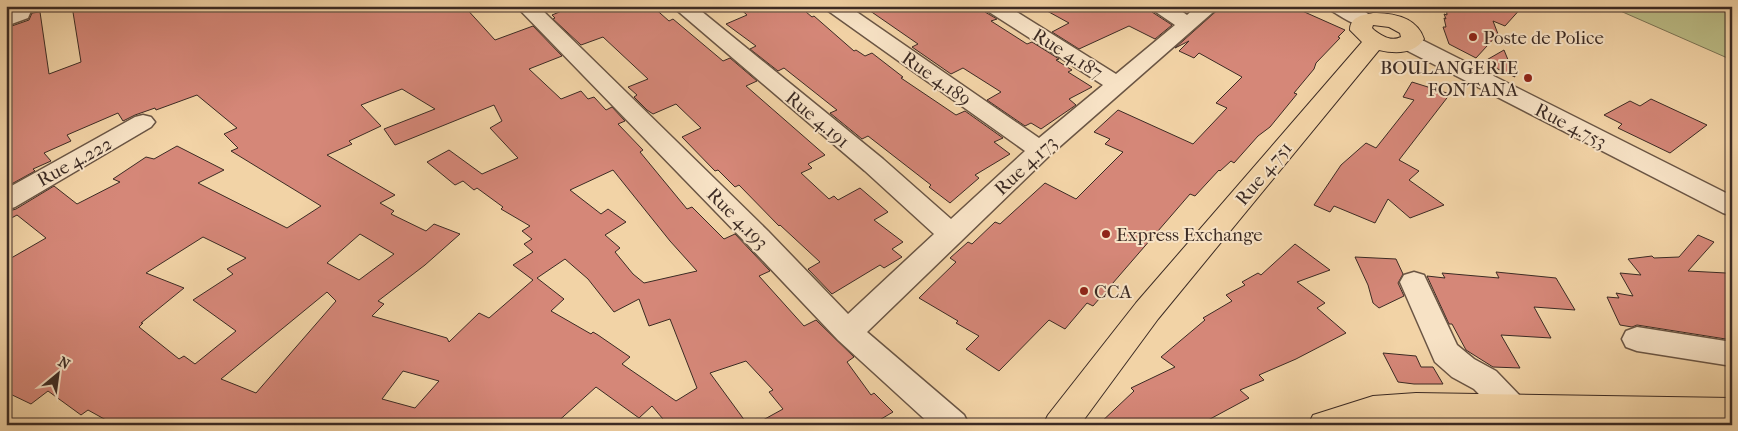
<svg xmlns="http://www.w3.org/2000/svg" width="1738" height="431" font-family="'IM FELL French Canon',serif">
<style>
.green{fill:#bbbc86;stroke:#7c7455}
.building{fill:#d58778;stroke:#3c2b24;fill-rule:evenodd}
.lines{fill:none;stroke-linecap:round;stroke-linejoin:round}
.minor-casing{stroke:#6a5544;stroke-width:3}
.major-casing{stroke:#3c2b24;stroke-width:2}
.minor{fill:#f7e2c5;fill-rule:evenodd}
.major{fill:#f2d3a6;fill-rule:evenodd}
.poi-dot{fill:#8f2418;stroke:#f7e2c5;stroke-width:2}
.labels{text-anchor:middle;stroke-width:4;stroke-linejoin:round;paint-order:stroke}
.poi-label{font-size:19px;fill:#3c2b24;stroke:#f7e2c5;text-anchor:start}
.street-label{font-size:19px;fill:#3c2b24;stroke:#f7e2c5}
</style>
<rect width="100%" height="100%" fill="#f2d3a6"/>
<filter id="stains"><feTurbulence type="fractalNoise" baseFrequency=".004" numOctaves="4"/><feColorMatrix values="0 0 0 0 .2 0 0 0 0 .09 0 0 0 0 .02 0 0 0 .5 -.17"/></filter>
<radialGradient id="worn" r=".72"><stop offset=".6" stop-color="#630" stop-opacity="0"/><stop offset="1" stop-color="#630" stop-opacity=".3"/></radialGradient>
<path class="green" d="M1609,6H1732V60Z"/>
<path class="building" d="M72,6H464L495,40L533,26L562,56L529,69L561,99L581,91L588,99L594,97L606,110L612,107L625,121L618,124L643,150L640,152L687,209L692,207L724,239L735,234L770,271L759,276L804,326L816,320L854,357L847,362L871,395L874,393L893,412L871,425H754L783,409L769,392L773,390L746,361L710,373L748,425H668L652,406L639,418L596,387L554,425H134L126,420L121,425H115L88,410L81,415L48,391L31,404L6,392V261L46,238L17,215L6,221V212L16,209L54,186L77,204L120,182L113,179L146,157L154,159L177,146L224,170L198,183L287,228L321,206L231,151L238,148L224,134L237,128L197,95L156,110L155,108L135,115L123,121L118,113L67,135L71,141L44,153L51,161L33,169L35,171L6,187V28L29,20L32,13L40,12L49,74L81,62ZM402,89L435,109L384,129L395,145L494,105L502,121L490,128L518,158L482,174L449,150L427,162L455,185L463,181L474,190L477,188L503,207L501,209L530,226L522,231L532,239L524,244L533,252L513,265L533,280L489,318L479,313L449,342L447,338L372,316L384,304L378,301L425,265L460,234L434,224L426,231L391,214L394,211L380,203L395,195L327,155L352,144L349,141L381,126L361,105ZM613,170L670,241L697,271L644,283L633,274L615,252L620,248L605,235L626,222L608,209L601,214L570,190ZM360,234L394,254L359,280L327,263ZM203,237L246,258L227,269L233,274L193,300L236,331L195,364L184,356L179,359L139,327L143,323H141L184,288L146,273ZM565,259L588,279L614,312L639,299L649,326L670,319L697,388L676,401L622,364L630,357L598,335L593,332L591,334L551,311L564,299L537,278ZM327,292L336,301L256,393L221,379ZM403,371L439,381L415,408L382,399Z
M574,6H600L603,9L610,6H652L669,21L673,19L723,61L730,58L757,81L746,86L825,155L808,164L812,168L801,173L829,199L834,196L838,200L860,188L888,212L874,220L903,242L892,249L902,257L884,268L880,265L832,294L808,269L820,262L780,225L779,226L739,185L735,187L718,170L715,171L682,137L701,128L676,104L653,114L647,110L634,97L637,95L628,87L648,79L603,37L581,45L553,19L555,18L552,15Z
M737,6H799L812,17L814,16L854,51L856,50L865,56L872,53L903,77L901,78L956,115L965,111L1003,138L994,142L1010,154L975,175L979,178L950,203L929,187L931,185L868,136L862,139L830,113L837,110L784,68L778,71L750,49L756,46L726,24L747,15Z
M863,6H981L985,12L997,19L991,21L1027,44L1032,42L1059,59L1056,60L1072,70L1068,72L1092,87L1069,99L1076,105L1041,129L1031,123L1025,126L987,100L1001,92L963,68L951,74L912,47L918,44Z
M1038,6H1148L1152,12L1172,25L1155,39L1129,26L1079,49L1052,32L1069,23Z
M1222,6H1291L1345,30L1338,37L1340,38L1316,63L1314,69L1294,93L1297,94L1270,127L1258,136L1234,163L1231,161L1220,171L1219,170L1195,196L1190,194L1093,306L1087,303L1065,329L1049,320L999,371L966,349L979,336L956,323L958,321L919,298L956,262L950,258L968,242L972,244L995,222L1000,224L1045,183L1076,199L1123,152L1105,144L1110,139L1094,132L1118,110L1193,144L1227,108L1216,103L1242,77L1199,53L1194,58L1179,51L1189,41L1175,48Z
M1446,6H1523L1505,26L1493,21L1498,34L1476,58L1449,44L1443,27H1446L1444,18L1446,19L1444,14L1447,15Z
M1504,50L1515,77L1483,62Z
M1412,82L1450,94L1399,160L1419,171L1409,180L1444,205L1410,218L1388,199L1375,223L1334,206L1330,212L1314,205L1341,165L1366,143L1376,148L1414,100L1403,97Z
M1651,99L1707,125L1670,153L1618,128L1622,124L1604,115L1630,101L1640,106Z
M1698,235L1714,242L1688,271L1726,273L1732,280V340L1637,325L1632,327L1620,325L1607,297L1619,298L1616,293L1633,296L1620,273L1641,275L1628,259L1652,256L1654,258L1679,257Z
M1295,244L1330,270L1297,282L1325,303L1317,308L1346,333L1296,359L1259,375L1264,380L1240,390L1249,398L1199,425H1098L1134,391L1131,388L1175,367L1161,357L1205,320L1203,318L1232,301L1226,295L1245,285L1242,282L1258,273L1261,275Z
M1355,257L1396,259L1403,274L1398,283L1404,296L1379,308L1373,303L1368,285Z
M1496,272L1556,278L1575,310L1534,307L1551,338L1501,335L1520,368L1493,367L1466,350L1452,324H1449L1427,276L1445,278L1442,273L1499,278Z
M1383,353L1416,356L1421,367H1433L1443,384H1414L1398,382Z"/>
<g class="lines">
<g class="minor-casing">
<path id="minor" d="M13,6H33L28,18L6,26V13L12,10Z
M516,6H538L768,231L848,314L934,234L865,171L672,6H695L883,159L951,219L1025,151L827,10L824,6H848L1039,138L1103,85L986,10L983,6H1007L1116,74L1175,25L1153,10L1150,6H1174L1187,15L1197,6H1220L1049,156L867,332L964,415L969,425H931L838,340L748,245Z
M1327,6C1344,6 1364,5 1375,21L1372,25C1357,29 1343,17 1330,10Z
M1410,37L1418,38L1732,196V216L1723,213L1402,48L1399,43L1402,38Z
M143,115L151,117L155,122L151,127L15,207L6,210V189L135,117Z
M1414,272L1424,275L1457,345L1474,359L1496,371L1524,400L1529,409L1524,418L1513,422L1502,418L1474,389L1452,377L1435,362L1400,282L1404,275Z
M1637,327L1732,342V366L1637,351L1626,347L1622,339L1626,331Z"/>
</g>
<g class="major-casing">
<path id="major" d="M1373,13C1393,13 1417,17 1424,39C1414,54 1396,54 1379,50L1158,319L1080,425H1043L1048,415L1136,303L1362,42L1350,30C1350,17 1362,15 1373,13ZM1373,25L1389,27L1400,33L1401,37C1391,42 1382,36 1374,30L1372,28Z
M1416,393L1732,398V425L1416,421L1371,425H1308L1313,415L1373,396Z"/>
</g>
<use href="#minor" class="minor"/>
<use href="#major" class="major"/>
</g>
<g class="poi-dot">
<circle cx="1473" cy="37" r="5"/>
<circle cx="1528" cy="78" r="5"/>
<circle cx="1106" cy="234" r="5"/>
<circle cx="1084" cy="291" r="5"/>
</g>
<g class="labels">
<g class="poi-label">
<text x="1483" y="44">Poste de Police</text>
<text x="1518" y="74" text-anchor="end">BOULANGERIE<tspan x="1518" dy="22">FONTANA</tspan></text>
<text x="1116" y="241">Express Exchange</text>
<text x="1094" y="298">CCA</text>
</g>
<g class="street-label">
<text transform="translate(1068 53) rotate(32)" y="7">Rue 4.187</text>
<text transform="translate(937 78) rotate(35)" y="7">Rue 4.189</text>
<text transform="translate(818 119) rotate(40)" y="7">Rue 4.191</text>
<text transform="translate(1571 125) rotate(27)" y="7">Rue 4.753</text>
<text transform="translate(74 161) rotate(-29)" y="7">Rue 4.222</text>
<text transform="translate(1025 165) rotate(-43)" y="7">Rue 4.173</text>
<text transform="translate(1263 173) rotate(-50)" y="7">Rue 4.751</text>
<text transform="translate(738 218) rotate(45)" y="7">Rue 4.193</text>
</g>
</g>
<rect width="1738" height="431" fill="none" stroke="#f2d3a6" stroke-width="25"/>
<rect x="8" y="8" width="1723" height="416" fill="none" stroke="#3c2b24" stroke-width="2.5"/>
<rect x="12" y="12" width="1713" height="406" fill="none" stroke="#3c2b24"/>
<g transform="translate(58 374) rotate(29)" stroke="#f7e2c5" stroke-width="4" paint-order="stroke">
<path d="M0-4L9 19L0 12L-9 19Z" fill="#3c2b24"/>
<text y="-8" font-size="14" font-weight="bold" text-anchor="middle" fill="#3c2b24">N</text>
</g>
<rect width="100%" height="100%" filter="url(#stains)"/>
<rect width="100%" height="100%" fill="url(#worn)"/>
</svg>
